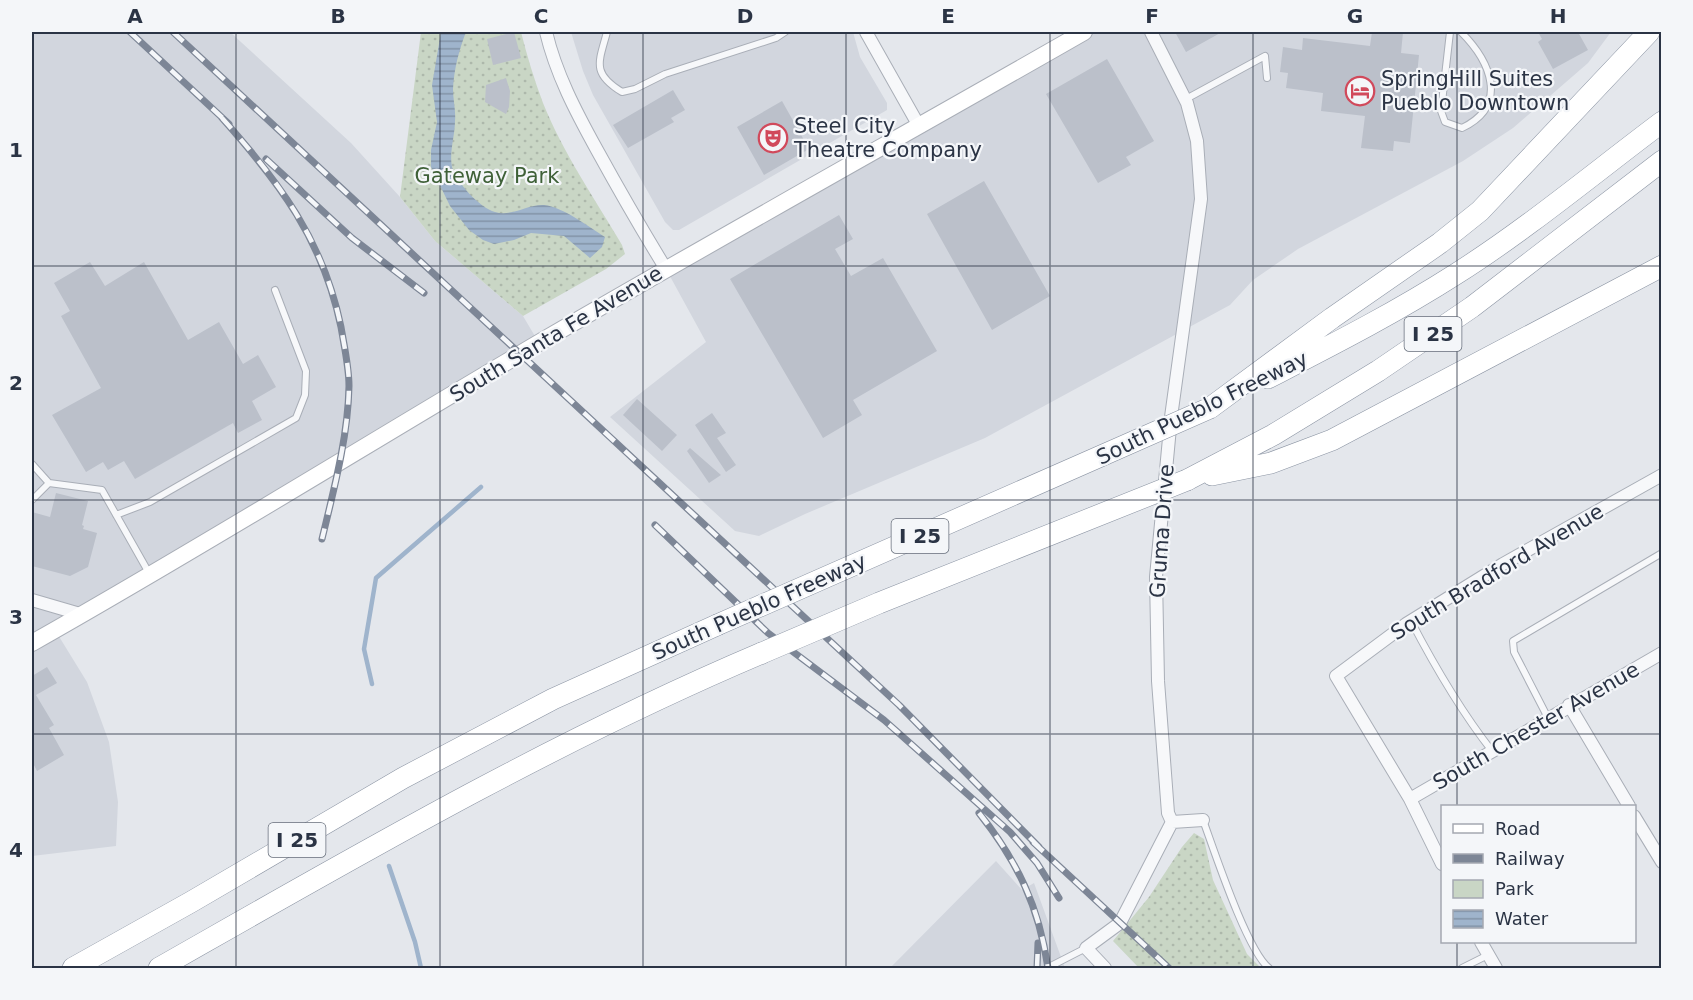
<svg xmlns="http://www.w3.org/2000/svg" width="1693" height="1000" font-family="'DejaVu Sans',sans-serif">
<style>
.built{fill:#d2d6de}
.green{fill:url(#green-dots)}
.water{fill:url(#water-rules)}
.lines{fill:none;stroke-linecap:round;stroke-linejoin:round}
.stream{stroke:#9fb4cc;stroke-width:4.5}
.building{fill:#bbc0ca}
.service-casing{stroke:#a9aeb7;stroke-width:8}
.minor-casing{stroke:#a9aeb7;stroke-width:14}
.secondary-casing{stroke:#a9aeb7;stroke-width:18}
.motorway-casing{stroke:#8b94a3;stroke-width:22}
.service{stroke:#f7f8fa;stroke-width:6}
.minor{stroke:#f7f8fa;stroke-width:12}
.secondary{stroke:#fff;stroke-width:16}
.motorway{stroke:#fff;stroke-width:21}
.rail-casing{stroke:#7d8696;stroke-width:7}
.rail{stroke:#f4f6f9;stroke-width:4.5;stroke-dasharray:14;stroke-linecap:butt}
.motorway-bridge-casing{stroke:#8b94a3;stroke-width:22;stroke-linecap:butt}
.motorway-bridge{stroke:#fff;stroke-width:21}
.grid{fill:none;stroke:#2b3445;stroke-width:1.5;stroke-opacity:0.55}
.labels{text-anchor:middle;stroke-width:4.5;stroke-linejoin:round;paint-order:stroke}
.shield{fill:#f4f6f9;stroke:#676e7b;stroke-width:1.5}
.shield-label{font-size:20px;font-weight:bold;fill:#2b3445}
.poi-label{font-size:21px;fill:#2b3445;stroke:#f4f6f9;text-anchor:start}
.park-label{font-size:21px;fill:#3f6138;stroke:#f4f6f9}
.street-label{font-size:21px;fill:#2b3445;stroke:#f4f6f9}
.neatline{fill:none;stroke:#2b3445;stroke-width:2}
.grid-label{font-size:20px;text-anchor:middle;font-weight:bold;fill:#2b3445}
</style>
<defs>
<pattern id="green-dots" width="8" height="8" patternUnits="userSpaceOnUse" patternTransform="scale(1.5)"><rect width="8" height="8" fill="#c9d6c5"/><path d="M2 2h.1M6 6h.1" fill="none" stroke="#adb8ab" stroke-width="1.8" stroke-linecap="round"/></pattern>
<pattern id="water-rules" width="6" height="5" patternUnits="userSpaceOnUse" patternTransform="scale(1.5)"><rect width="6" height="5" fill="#9fb4cc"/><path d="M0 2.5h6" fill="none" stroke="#8293a7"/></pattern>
</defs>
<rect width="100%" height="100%" fill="#e4e7ec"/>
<path class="built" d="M32,32H230L351,143L400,197L435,241L523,316L539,343L55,630L87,682L109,742L118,802L116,846L32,856Z
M571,32H853L860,57L887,103V110L679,230H673L665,222L593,95L583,71Z
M1084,32H1611L1588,63L1513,128L1463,161L1298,249L1253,280L1230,305L985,438L805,514L759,536L735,531L610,417L706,342L666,269Z
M996,861L1022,890L1034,883L1065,968H890Z"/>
<path class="green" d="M421,32H521C527,56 534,79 543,103C563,153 595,199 622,245L625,254L606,269L523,316L435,241L400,197Z
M1194,833L1204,839L1213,880L1247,954L1261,968H1139L1113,941L1149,897L1182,847Z"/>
<path class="water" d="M441,32H466C459,50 454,69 453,89C453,100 456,111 455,121C455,135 449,153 452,167C456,182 480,208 495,212C512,217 528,204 544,205C563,207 589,227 605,237L602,247L590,258L564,236L531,233L514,240L494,244L483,240L469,230L450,206L431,167V150L437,122L432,85Z"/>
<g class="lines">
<path class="stream" d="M372,684L364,649L376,578L481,487
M389,866L415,942L421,968"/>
</g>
<path class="building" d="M514,32L521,58L493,65L487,39Z
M1175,32H1222L1186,52Z
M1372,32H1403L1401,53L1419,55L1410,143L1394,141L1393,151L1361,148L1365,116L1321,111L1323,93L1286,88L1288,73L1280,72L1283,47L1302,50L1303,38L1370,46Z
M1538,32H1578L1588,50L1553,69L1538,42L1542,39Z
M1107,59L1154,141L1126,157L1131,165L1098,183L1046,94Z
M506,78L510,91L509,107L506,114L485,102L486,85Z
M673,90L685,110L671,118L674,122L628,148L613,125Z
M782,101L809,149L764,175L737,127Z
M984,181L1050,296L992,330L927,214Z
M839,215L853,239L835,249L851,276L883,258L937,351L853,400L862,415L823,438L730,279Z
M90,262L105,286L144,262L188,340L219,322L243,364L258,355L276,387L252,401L262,420L238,433L233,423L135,479L124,461L108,470L103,462L86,472L52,415L101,388L61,316L70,311L54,283Z
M637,399L677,435L662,451L623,415Z
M712,413L726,433L717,438L736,465L726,472L695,425Z
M690,448L721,475L709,483L687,451Z
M56,493L88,501L82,525L84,526L83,529L97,533L88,567L70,576L32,566V512L50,517Z
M47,667L57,683L36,695L54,725L49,728L64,755L37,771L32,761V676Z"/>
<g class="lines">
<g class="service-casing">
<path id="service" d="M607,32C599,62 591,73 622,92L635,89L665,74L776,38L785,32
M1450,32L1441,111L1445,122L1462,128C1510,105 1490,61 1461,32
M1186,99L1265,56L1267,78
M32,464L49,483
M32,500L49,483L102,490L149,573
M116,515L150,502L296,418L305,395L306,371L275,290
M1411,621C1435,667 1460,710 1492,751
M1548,718L1514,652L1513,641L1662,553
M1203,820C1214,850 1247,951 1269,968
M1047,968L1086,948
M1462,968L1488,955"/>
</g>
<g class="minor-casing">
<path id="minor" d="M546,32C556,74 576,112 597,150C619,190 642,230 666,269
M866,32L919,126
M1151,32L1187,103L1197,141L1201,199L1171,417L1156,577L1158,681L1168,813L1172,822
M32,600L80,614
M1569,705L1629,806
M1410,799L1662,653
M1634,816L1662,862
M1172,822L1203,820
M1442,864L1410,799L1336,676L1406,624L1503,564L1662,475
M1481,942L1496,968
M1105,968L1086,948L1120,923L1172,822"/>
</g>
<g class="secondary-casing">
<path id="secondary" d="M32,643C204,546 372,441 542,341C722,236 904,135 1084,32"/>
</g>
<g class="motorway-casing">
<path id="motorway" d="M1268,378C1332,345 1395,313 1456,274C1527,229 1594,173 1662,122
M1210,408L1332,318L1440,243L1480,211L1649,32
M1212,475L1271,463L1332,440L1662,266
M1187,480L1273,435L1378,371L1472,307L1662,161
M73,968L191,902L403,778L553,699L717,625
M159,968C356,856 552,742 762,653"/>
</g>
<use href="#service" class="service"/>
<use href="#minor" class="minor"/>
<use href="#secondary" class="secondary"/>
<use href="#motorway" class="motorway"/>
<g class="rail-casing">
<path id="rail" d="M130,32L229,124
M173,32L899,705L1039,847
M222,118C280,183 323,240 341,327C344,345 349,367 349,386C348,437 334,489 322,539
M266,159L352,238L424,293
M655,525L768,633L884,720L1010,832L1037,863L1059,898
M979,813C1018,862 1039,907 1048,968
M1033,842L1169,968
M1037,968L1038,943"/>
</g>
<use href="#rail" class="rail"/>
<g class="motorway-bridge-casing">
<path id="motorway-bridge" d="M717,625L1210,408
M762,653L879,603L1187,480"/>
</g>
<use href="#motorway-bridge" class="motorway-bridge"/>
</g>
<path class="grid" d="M236,32V968M440,32V968M643,32V968M846,32V968M1050,32V968M1253,32V968M1457,32V806M32,266H1662M32,500H1662M32,734H1662M1457,942V968"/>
<defs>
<g id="hotel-ring" transform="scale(1.5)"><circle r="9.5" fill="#f4f6f9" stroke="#d1495b" stroke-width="1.5"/><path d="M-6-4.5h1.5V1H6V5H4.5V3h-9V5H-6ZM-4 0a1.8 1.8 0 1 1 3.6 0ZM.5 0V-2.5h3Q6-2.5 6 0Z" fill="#d1495b"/></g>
<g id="theatre-ring" transform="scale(1.5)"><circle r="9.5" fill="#f4f6f9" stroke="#d1495b" stroke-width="1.5"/><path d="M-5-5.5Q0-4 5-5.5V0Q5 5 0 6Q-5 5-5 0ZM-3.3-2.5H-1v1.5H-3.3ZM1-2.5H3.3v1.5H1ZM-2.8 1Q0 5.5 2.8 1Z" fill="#d1495b"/></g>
</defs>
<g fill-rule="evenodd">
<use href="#hotel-ring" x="1360" y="91"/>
<use href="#theatre-ring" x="773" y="138"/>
</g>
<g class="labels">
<g class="shield">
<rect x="1404.5" y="317" width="57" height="34" rx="4.5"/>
<rect x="891.5" y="519" width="57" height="34" rx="4.5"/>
<rect x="268.5" y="823" width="57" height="34" rx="4.5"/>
</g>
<g class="shield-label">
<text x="1433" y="341">I 25</text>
<text x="920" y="543">I 25</text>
<text x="297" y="847">I 25</text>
</g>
<g class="poi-label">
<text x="1381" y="86">SpringHill Suites<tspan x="1381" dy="24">Pueblo Downtown</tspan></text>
<text x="794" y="133">Steel City<tspan x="794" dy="24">Theatre Company</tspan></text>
</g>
<g class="park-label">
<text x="487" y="183">Gateway Park</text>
</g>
<g class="street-label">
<text transform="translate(556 334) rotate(-31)" y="7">South Santa Fe Avenue</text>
<text transform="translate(1202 408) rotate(-26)" y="7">South Pueblo Freeway</text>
<text transform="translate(1162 531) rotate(-86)" y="7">Gruma Drive</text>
<text transform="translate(1497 572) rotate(-31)" y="7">South Bradford Avenue</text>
<text transform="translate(759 607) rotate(-24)" y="7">South Pueblo Freeway</text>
<text transform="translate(1536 726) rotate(-30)" y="7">South Chester Avenue</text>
</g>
</g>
<rect width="1693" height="1000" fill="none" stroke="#f4f6f9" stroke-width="66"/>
<rect x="1441" y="805" width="195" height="138" fill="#f4f6f9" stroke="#a4a8b1" stroke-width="1.5"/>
<rect x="1453" y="824" width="30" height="9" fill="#ffffff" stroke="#a4a8b1" stroke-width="1.5"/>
<text x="1495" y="835" font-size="18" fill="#2b3445">Road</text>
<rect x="1453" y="854" width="30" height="9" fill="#7d8696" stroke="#a4a8b1" stroke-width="1.5"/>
<text x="1495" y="865" font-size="18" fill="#2b3445">Railway</text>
<rect x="1453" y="880" width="30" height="18" fill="#c9d6c5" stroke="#a4a8b1" stroke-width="1.5"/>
<text x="1495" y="895" font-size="18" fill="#2b3445">Park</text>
<rect x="1453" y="910" width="30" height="18" fill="url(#water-rules)" stroke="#a4a8b1" stroke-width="1.5"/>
<text x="1495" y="925" font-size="18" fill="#2b3445">Water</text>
<rect x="33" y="33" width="1627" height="934" class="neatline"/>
<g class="grid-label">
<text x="135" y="23">A</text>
<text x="338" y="23">B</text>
<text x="541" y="23">C</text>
<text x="745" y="23">D</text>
<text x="948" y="23">E</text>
<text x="1152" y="23">F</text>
<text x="1355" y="23">G</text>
<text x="1558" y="23">H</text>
<text x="16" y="157">1</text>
<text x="16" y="390">2</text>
<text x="16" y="624">3</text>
<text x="16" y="857">4</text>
</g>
</svg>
